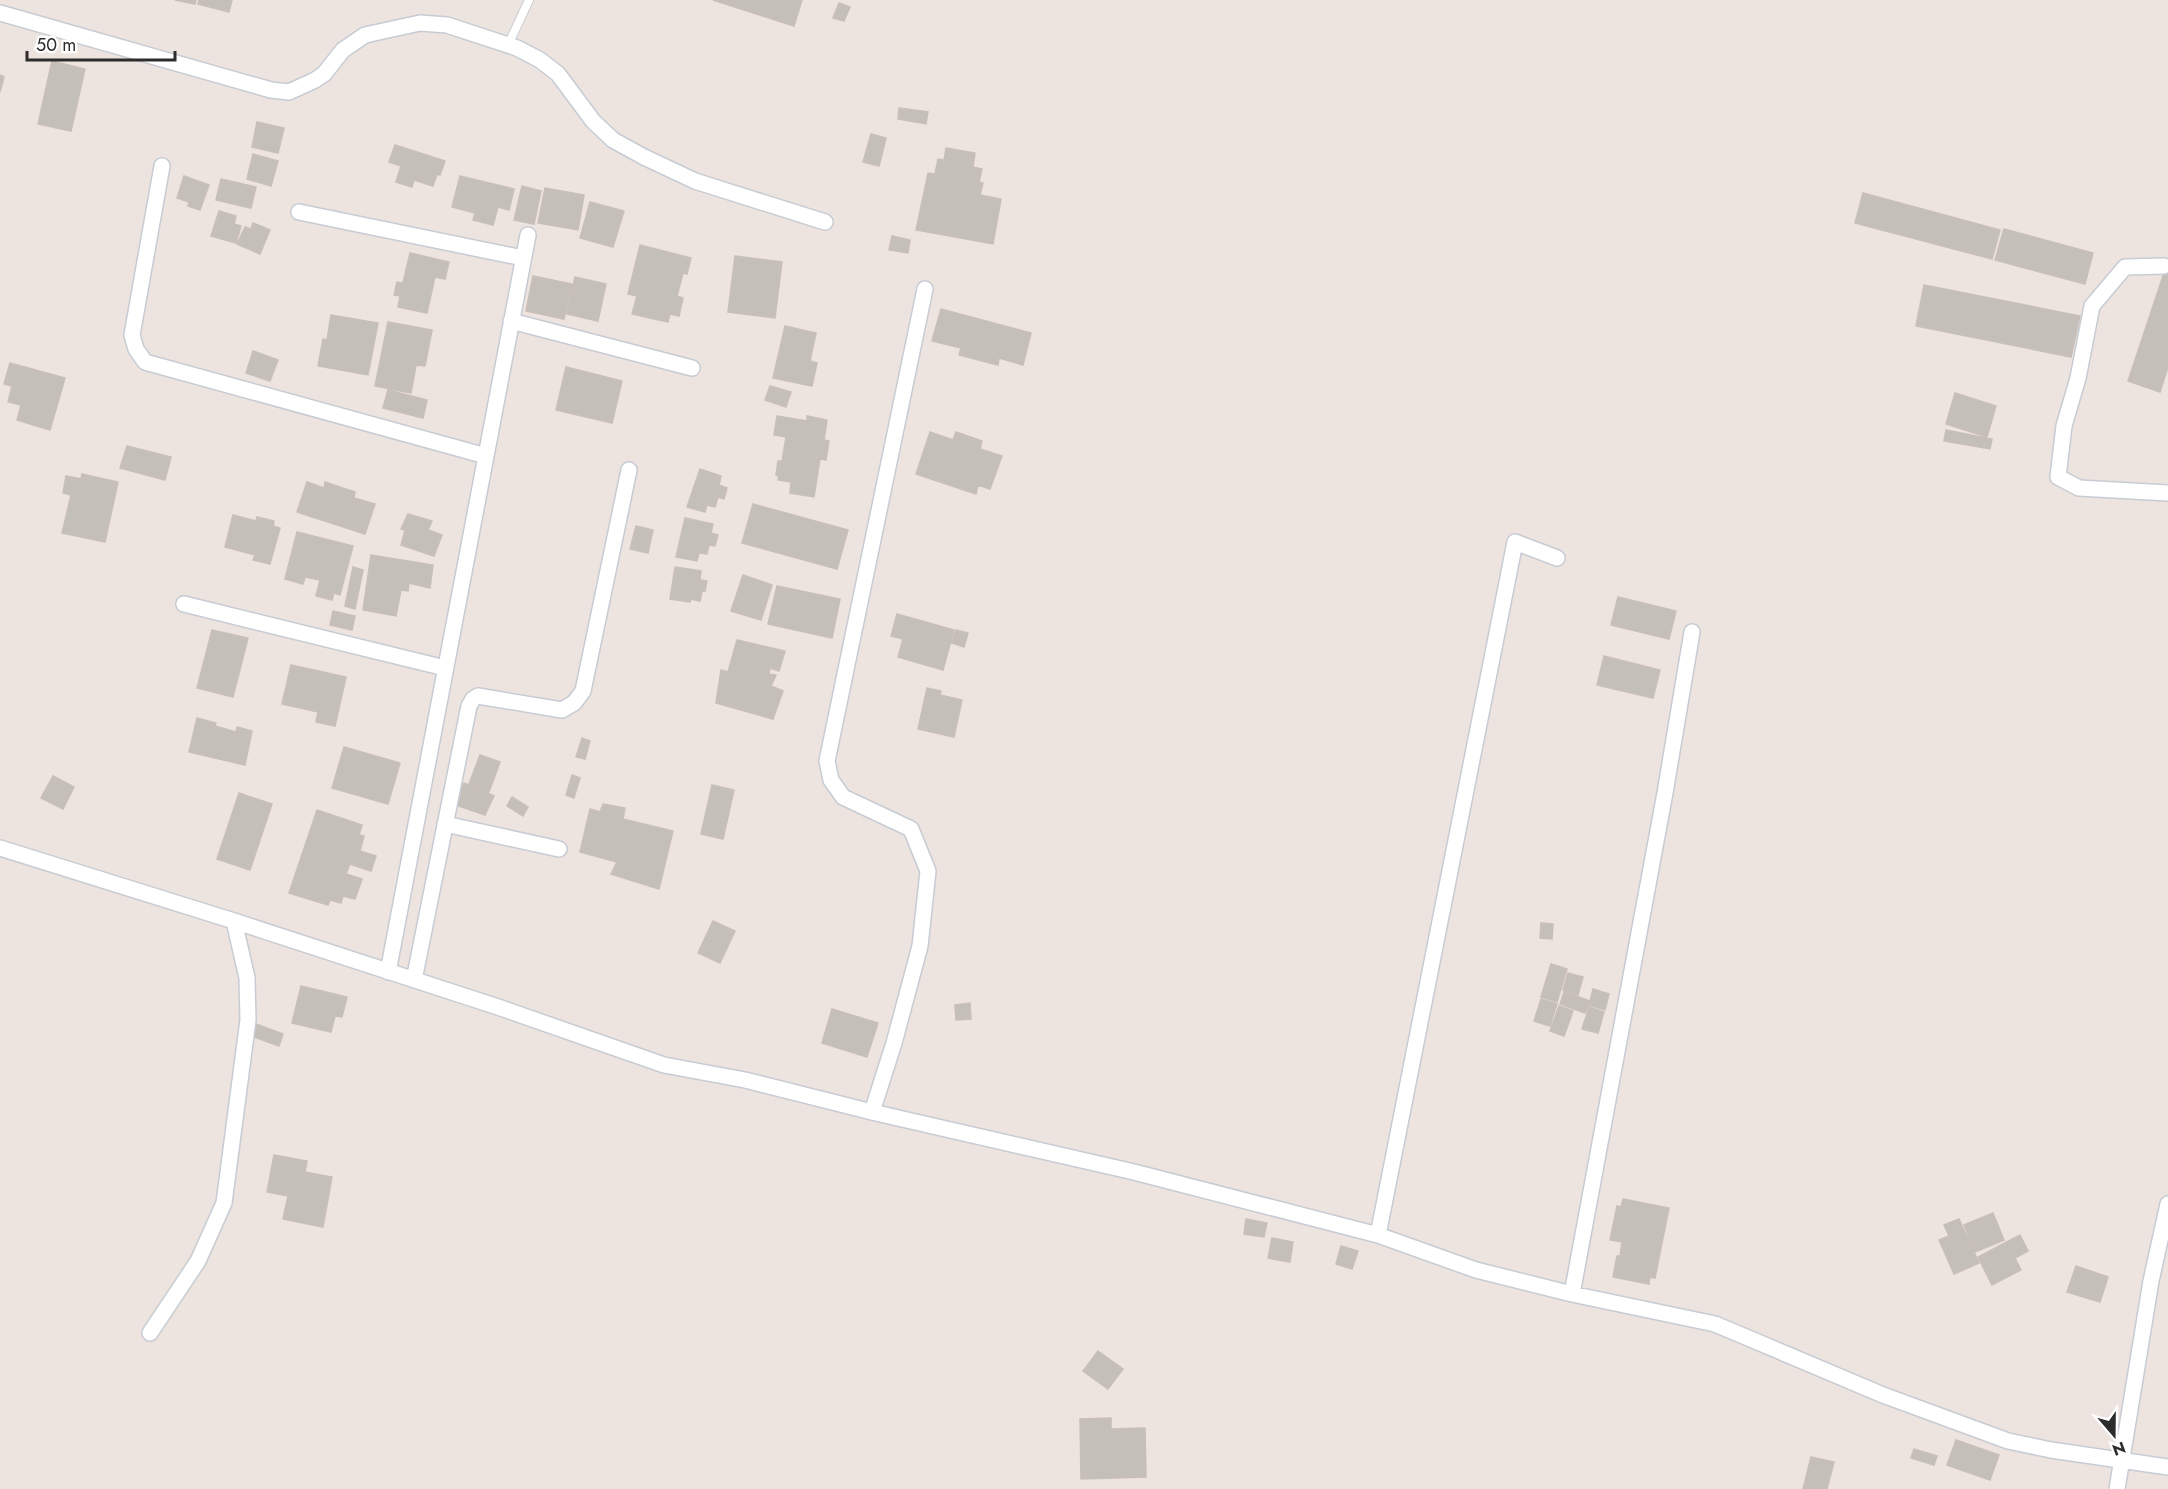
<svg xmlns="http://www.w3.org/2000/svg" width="2168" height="1489" font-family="Jost,sans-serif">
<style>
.building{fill:#c5bfba;stroke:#c8bfb8;stroke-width:1.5}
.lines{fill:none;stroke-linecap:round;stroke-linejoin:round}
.lane-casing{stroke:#c7ccd4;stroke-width:10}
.street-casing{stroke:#c7ccd4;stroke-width:18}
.lane{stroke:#fff;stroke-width:8}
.street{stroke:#fff;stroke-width:15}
</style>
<rect width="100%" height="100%" fill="#ede3df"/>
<path class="building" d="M175,0H196L195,4Z
M199,0H232L229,12L198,4Z
M713,0H802L794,26Z
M839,3L850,7L844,21L833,18Z
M52,61L85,69L71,131L38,124Z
M0,75L4,77L0,92Z
M899,108L928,112L926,124L898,119Z
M257,122L284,128L278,153L252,147Z
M871,134L886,138L879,166L863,162Z
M395,145L445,161L440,175L437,174L433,186L414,180L412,187L396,182L401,166L389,162Z
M946,148L975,153L973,167L982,169L979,182L983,183L980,195L1001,199L993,244L916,230L928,173L935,174L938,159L944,160Z
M253,154L278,161L271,186L247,179Z
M184,176L209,185L200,210L188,206L189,202L177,198Z
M460,176L514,189L509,210L498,207L493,225L473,220L475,213L452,207Z
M221,179L256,187L251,208L216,200Z
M522,186L541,191L534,224L514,220Z
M545,188L584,195L578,230L538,223Z
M1863,193L2000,230L1992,259L1855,223Z
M590,202L624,211L613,247L580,238Z
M219,211L236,216L234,224L241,226L236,243L211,236Z
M253,223L270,230L260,254L237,244L245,227L251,229Z
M2004,229L2093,253L2085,284L1995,260Z
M892,236L910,240L908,253L889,250Z
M640,245L691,258L687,274L683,273L677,296L683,298L679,316L670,314L668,322L632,314L637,296L628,294Z
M410,253L449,262L445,279L435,277L427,313L398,307L400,296L394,295L397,282L403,283Z
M735,256L782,262L775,318L728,312Z
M2164,273L2168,274V367L2160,392L2128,381Z
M533,276L572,284L564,319L526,311Z
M575,277L606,284L598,321L567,314Z
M1924,285L2080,316L2071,357L1916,326Z
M941,309L1031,333L1023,365L999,358L998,365L959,355L961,348L932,341Z
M331,315L378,323L368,375L318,366L323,339L327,340Z
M388,322L432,330L425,366L416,365L411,393L375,386Z
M785,326L816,333L810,361L817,363L812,386L773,378Z
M253,351L278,360L270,381L246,373Z
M10,363L65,378L50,430L17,420L21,405L8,402L12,386L4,384Z
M566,367L622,381L612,423L556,410Z
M770,386L791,392L786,407L765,400Z
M388,390L427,400L423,418L383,408Z
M1955,393L1996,406L1987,437L1946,424Z
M777,416L807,421V416L827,420L824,440L829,441L826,460L820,459L814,497L790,493L791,482L778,480L779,476L776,475L778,461H782L786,437L774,435Z
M1946,430L1992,439L1990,449L1944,441Z
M930,432L953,440L956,432L982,441L980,449L1002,456L990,489L978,485L976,494L916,474Z
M127,446L171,457L165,480L120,468Z
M700,469L721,476L719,485L727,488L724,499L718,497L715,507L707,505L705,512L687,507Z
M82,474L118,482L105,542L62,533L71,495L63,493L66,476L81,479Z
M307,482L324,488L325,482L355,492L354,498L375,504L365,534L297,512Z
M753,504L848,530L837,569L742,543Z
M408,514L432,521L428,530L442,535L434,556L401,545L405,530L401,529Z
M233,515L256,521L257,517L274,521L273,526L280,528L270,564L253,560L255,555L225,547Z
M685,518L713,524L711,533L718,535L715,546L709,545L707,554L699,553L697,561L676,557Z
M636,526L653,530L648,553L630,549Z
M297,532L353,546L340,595L334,593L332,600L316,596L320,580L305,577L303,584L285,579Z
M371,555L433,565L430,588L409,583L408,591L401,590L396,616L363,610Z
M353,567L363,570L355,609L345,606Z
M675,567L701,571L700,580L707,581L705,591H702L700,601L691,599L690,602L670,599Z
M743,575L772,585L761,620L731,611Z
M777,586L840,599L832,638L768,624Z
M1618,597L1676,611L1669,639L1611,625Z
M333,611L355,616L352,630L330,625Z
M897,614L954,630L943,670L898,657L903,639L891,636Z
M212,630L248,638L233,697L197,688Z
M956,630L968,633L964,647L952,643Z
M737,640L785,651L779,671L770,668L769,674L776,675L771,686L783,691L773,719L716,703L721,670L728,672Z
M1604,656L1660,670L1653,698L1597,685Z
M291,665L346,677L335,726L316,722L318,712L282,704Z
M927,688L941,691L940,695L962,700L954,737L918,729Z
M197,718L216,723L215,726L236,732L237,727L252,731L245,765L189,752Z
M582,738L590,741L585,759L576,757Z
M344,747L400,763L388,804L332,788Z
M480,755L500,762L489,792L469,784Z
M572,775L580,778L574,798L566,795Z
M53,776L74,787L63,809L41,798Z
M464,783L494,796L485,815L456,805Z
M712,785L734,790L723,839L701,834Z
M239,793L272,804L250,870L217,859Z
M512,797L528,807L523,816L507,806Z
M603,804L625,808L623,819L673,831L659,889L611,874L617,862L580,852L590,809L600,812Z
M317,810L362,825L359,835L364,836L360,851L376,856L371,871L350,864L346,874L362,879L355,899L343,896L341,903L330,900L328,905L289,893Z
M713,921L735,931L720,963L698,953Z
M1541,923L1553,924L1552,939L1540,938Z
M1551,964L1567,969L1557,1002L1541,997Z
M1568,973L1583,977L1578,995L1563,990Z
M301,986L347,997L342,1017L335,1016L331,1032L292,1023Z
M1593,989L1609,994L1605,1010L1589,1005Z
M1564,992L1590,1001L1585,1013L1560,1004Z
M1541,999L1557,1004L1550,1026L1534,1021Z
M970,1003L971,1019L956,1020L955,1005Z
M1559,1006L1573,1011L1564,1036L1550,1031Z
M1589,1007L1604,1012L1598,1033L1582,1029Z
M832,1009L878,1023L867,1057L822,1043Z
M253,1023L283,1034L279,1046L249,1035Z
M274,1155L307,1161L305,1172L332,1177L323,1227L283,1219L288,1196L267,1192Z
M1623,1199L1669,1208L1655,1278L1650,1277L1649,1284L1613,1277L1617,1256H1620L1622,1242L1610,1240L1617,1206L1621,1207Z
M1993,1213L2004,1240L1975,1252L1964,1225Z
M1246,1219L1267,1223L1264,1237L1244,1234Z
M1959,1219L1979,1263L1954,1274L1939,1240L1949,1236L1944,1225Z
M2020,1235L2028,1251L2015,1258L2021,1270L1992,1285L1978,1257Z
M1272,1238L1293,1242L1290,1262L1268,1258Z
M1341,1246L1358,1251L1352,1269L1336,1264Z
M2076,1266L2108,1277L2100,1302L2067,1292Z
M1098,1351L1123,1369L1108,1389L1083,1371Z
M1111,1418V1429L1145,1428L1146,1477L1081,1479L1080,1419Z
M1956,1440L1999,1455L1990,1480L1947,1465Z
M1914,1449L1937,1456L1934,1465L1911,1458Z
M1811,1457L1834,1462L1827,1489H1803Z"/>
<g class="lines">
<g class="lane-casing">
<path id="lane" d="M508,45L529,0"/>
</g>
<g class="street-casing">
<path id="street" d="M0,13L271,90L289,92L315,80L324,74L343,50L365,35L420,23L447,25L517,48L540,60L558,74L593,121L613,140L644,157L695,181L825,222
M162,166L132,335L136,349L145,362L486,456
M299,212L523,258
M2164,266L2125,267L2092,306L2078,378L2064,426L2058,477L2079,488L2168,493
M511,321L692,368
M184,604L445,668
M445,824L559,849
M0,848L234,921L498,1007L664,1065L745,1080L872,1112L1134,1172L1378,1235L1476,1270L1572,1294L1715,1324L1883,1395L2008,1441L2051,1450L2168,1467
M388,972L528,235
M414,980L469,706L473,699L478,696L562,710L574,703L583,691L629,470
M872,1112L894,1043L920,946L928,871L911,829L843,797L831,780L827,761L925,289
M1378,1235L1515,542L1557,558
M1572,1294L1665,793L1692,632
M150,1333L198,1261L224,1203L248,1020L247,978L234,921
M2117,1489L2151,1281L2168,1204"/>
</g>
<use href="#lane" class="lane"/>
<use href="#street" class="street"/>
</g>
<g transform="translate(2114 1435) rotate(160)" stroke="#ffffff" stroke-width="4.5" paint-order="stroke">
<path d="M0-4.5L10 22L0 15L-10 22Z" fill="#2c2c2c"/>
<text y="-9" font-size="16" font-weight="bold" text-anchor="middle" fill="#2c2c2c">N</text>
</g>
<path d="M27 51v9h148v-9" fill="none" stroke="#2c2c2c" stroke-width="3"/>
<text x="36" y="51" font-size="18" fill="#2c2c2c" stroke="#ffffff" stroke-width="4.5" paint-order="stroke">50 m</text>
</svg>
